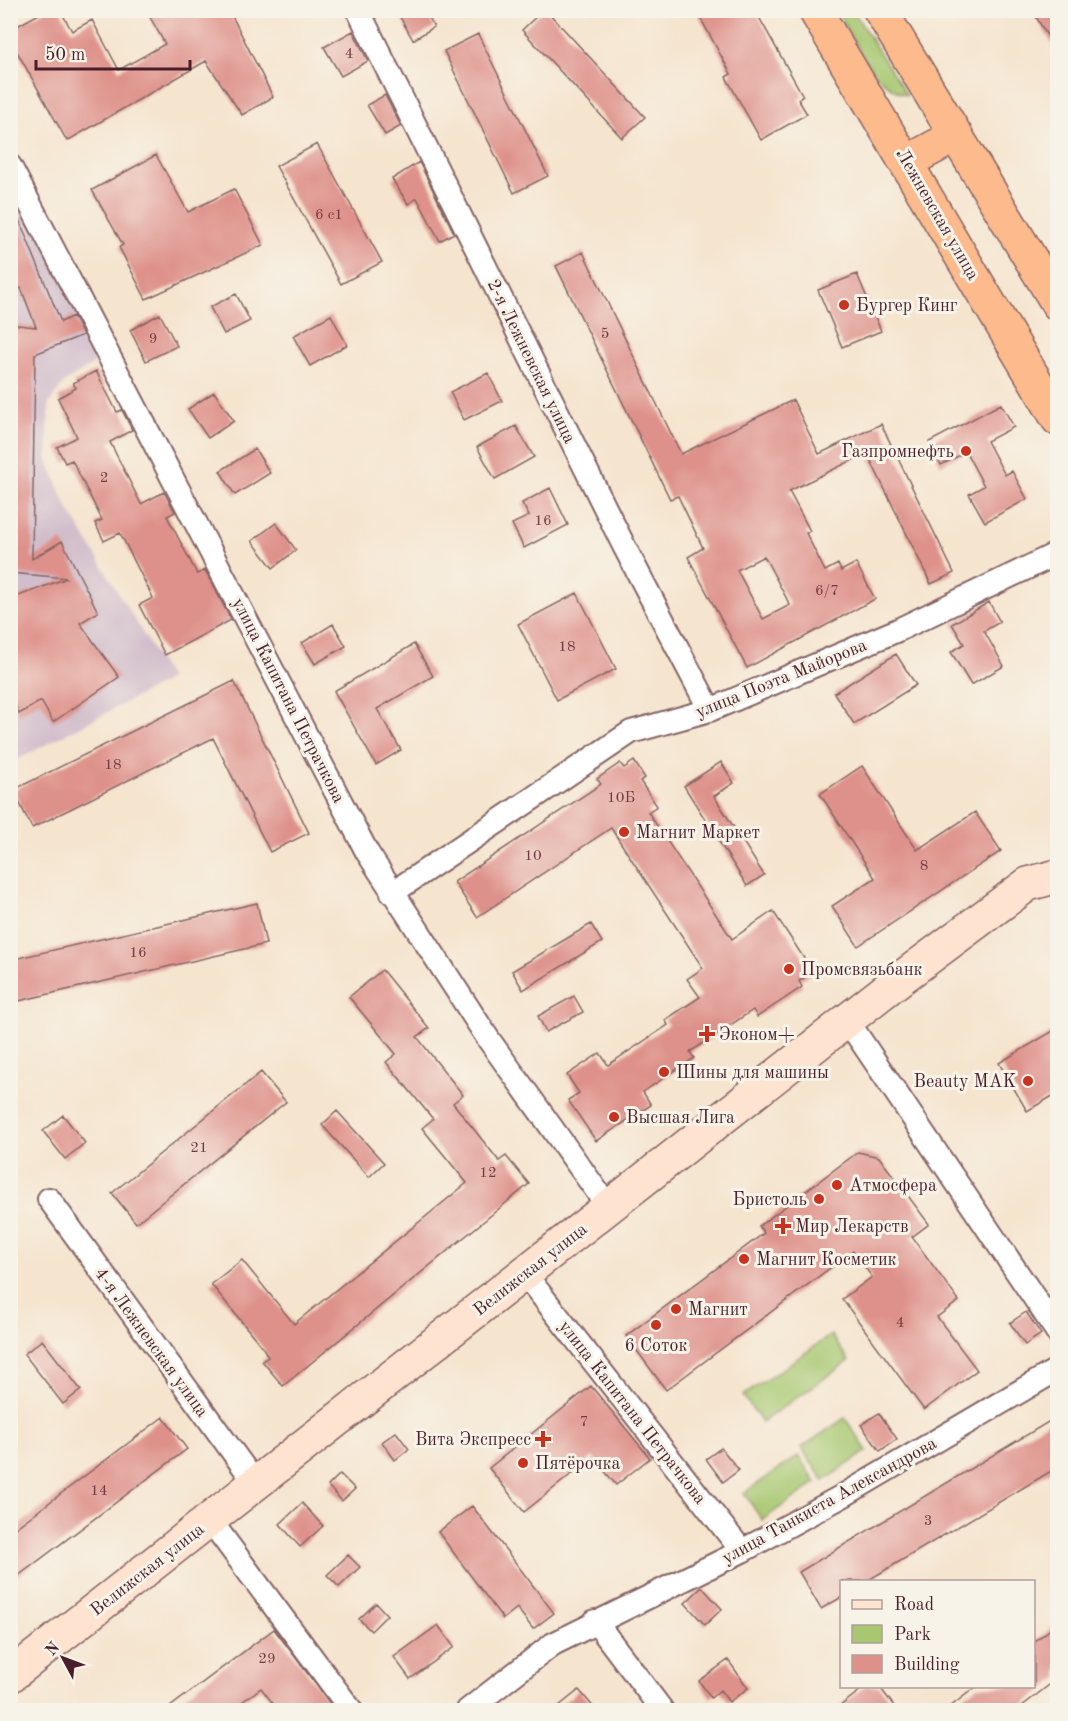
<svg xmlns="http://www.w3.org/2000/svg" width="1068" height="1721" font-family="'Old Standard TT',serif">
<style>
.industrial{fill:#d1bdcb}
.green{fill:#a7c871;stroke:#78744e;stroke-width:1.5}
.building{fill:#de918a;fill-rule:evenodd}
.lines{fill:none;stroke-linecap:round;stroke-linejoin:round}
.minor-casing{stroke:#866464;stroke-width:26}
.secondary-casing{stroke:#866464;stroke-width:36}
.trunk-casing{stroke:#866464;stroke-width:36}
.minor{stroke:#fff;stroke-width:22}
.secondary{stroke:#fee3d1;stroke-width:33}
.trunk{stroke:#fcba8d;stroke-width:33}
.poi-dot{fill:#c8321e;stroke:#f7f3e8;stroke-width:2}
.labels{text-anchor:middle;stroke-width:6;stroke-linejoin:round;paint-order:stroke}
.number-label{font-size:15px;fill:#6f3c43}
.street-label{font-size:18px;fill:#4a1f2b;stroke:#f7f3e8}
.poi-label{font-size:18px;fill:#4a1f2b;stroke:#f7f3e8;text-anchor:start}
</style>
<rect width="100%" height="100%" fill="#f7f3e8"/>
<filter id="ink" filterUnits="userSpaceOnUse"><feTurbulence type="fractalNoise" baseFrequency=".0167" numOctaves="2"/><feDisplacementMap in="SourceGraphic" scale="12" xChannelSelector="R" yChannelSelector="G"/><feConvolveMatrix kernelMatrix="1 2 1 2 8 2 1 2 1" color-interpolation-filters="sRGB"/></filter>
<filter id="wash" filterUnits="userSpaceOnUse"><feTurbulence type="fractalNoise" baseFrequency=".008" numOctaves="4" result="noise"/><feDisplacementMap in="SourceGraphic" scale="24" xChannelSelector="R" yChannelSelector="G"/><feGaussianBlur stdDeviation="1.35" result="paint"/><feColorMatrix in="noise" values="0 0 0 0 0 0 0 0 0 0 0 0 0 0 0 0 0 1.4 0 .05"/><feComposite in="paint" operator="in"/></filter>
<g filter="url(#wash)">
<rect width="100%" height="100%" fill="#f5e4ce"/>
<path class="industrial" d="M10,148L111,353L65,382L49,403L47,458L66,505L170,679L11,763Z"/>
<path class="green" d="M837,11H853L907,95C873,87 854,38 837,11Z
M831,1335L849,1361L762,1422L743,1396Z
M845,1418L867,1451L824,1481L801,1448Z
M798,1456L816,1483L762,1520L744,1493Z"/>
<g id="blocks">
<path class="building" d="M46,10H60L72,31L92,20L119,70L165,44L146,10H229L273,97L242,115L206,61L67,141L10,39V30Z
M396,10H425L434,27L413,40Z
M543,10H546L645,117L622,138L522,30Z
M696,10H755L803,96L798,99L807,114L761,140L726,77L731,74Z
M1032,10H1058V54Z
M353,31L368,61L341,76L324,47Z
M478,34L548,176L514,193L444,51Z
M385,95L401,126L385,135L367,105Z
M317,144L382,262L341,284L276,166Z
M156,155L188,212L234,189L263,245L146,299L119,247L123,245L92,190Z
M419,162L454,233L440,241L417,198L408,204L392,179Z
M11,200L61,322L73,316L83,335L35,354L32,559L62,541L98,612L80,623L119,677L53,722L41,701L19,714L10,692V599L67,578L10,573V324L36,327L21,288L10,292Z
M583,252L681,454L793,400L819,454L881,424L954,573L931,584L867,453L789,491L810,531L806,533L825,571L838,564L841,571L856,563L875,599L747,668L688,557L703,548L678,496L670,499L556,266ZM764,556L790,605L763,619L737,570Z
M857,274L881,331L842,347L818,290Z
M236,294L250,321L224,334L210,307Z
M160,314L177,346L146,361L130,330Z
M331,315L347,345L310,366L293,336Z
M96,371L117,412L122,410L132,430L110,442L141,504L164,492L175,512L167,516L197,574L205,570L231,620L165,655L139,605L153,598L120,533L104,541L95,523L102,520L72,460L65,463L57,447L77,437L58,398L76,388L73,383Z
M488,373L502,401L464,420L450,392Z
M214,392L234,421L208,438L188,409Z
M1001,404L1014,427L987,441L1005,475L1012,471L1027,499L985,522L969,494L984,486L966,452L941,465L929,442Z
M516,426L534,457L495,479L477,447Z
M255,449L270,473L235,495L220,471Z
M550,488L568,525L524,548L512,524L529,516L522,503Z
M276,523L296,550L273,568L252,541Z
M577,593L616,669L557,700L518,624Z
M989,602L1000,622L984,631L1004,666L971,685L951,652L964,644L952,624Z
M333,624L346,646L315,664L302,643Z
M414,644L433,676L377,709L401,750L376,765L334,691Z
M896,654L916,685L854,724L834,693Z
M234,681L309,833L270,852L213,738L32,828L13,790Z
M634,761L645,778L640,781L657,806L648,812L732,939L773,911L813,972L799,981L802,987L757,1017L753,1010L690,1052L694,1058L643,1092L651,1105L596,1141L568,1100L579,1093L567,1075L600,1053L608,1065L668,1025L665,1020L700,997L687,979L703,968L611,828L477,917L454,882L601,784L597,779L620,763L624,768Z
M721,762L734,783L714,796L764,875L747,886L684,786Z
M862,766L917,850L975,812L1001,851L858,946L832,906L875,878L820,794Z
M257,903L266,944L10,1003V960Z
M591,924L602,942L523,990L512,971Z
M382,970L429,1028L417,1037L463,1095L453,1103L499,1161L506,1156L529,1184L283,1386L262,1361L268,1357L263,1348L211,1284L242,1260L294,1324L467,1183L422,1128L433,1119L386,1062L396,1054L349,997Z
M574,996L583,1012L546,1032L538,1016Z
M1058,1028V1093L1027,1111L999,1063Z
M261,1072L286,1102L136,1223L112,1193Z
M337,1111L384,1163L369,1177L322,1125Z
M63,1115L85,1143L65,1159L43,1131Z
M858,1152L879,1157L929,1224L912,1237L959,1301L937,1317L977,1370L924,1410L842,1299L872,1277L853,1251L666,1390L626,1336L764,1233L759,1226Z
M1026,1312L1041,1334L1025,1345L1010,1323Z
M42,1340L81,1390L63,1404L24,1354Z
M591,1386L650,1458L616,1485L593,1457L524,1512L489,1468Z
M879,1413L897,1439L880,1451L861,1425Z
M1058,1416V1467L867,1581H842V1597L821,1609L799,1572Z
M163,1417L187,1449L10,1582V1532Z
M396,1432L409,1449L395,1460L382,1442Z
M721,1448L739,1470L723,1482L706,1459Z
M340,1474L355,1489L342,1501L328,1486Z
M302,1503L323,1526L300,1547L280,1524Z
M472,1506L554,1613L533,1629L517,1608L503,1619L438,1532Z
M348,1555L360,1567L339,1587L327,1575Z
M702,1587L722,1609L705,1625L685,1603Z
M376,1603L387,1615L371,1631L359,1619Z
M1058,1623V1678L1017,1710H946L977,1686H1034V1642Z
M438,1625L454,1647L410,1679L394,1657Z
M274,1629L335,1710H278L261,1688L231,1710H166Z
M728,1660L748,1688L729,1702L720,1690L711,1698L699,1681Z
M866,1686H879L897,1710H835Z
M579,1690L596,1710H554Z"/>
</g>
</g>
<g filter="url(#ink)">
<use href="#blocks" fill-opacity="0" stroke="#866464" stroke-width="1.5"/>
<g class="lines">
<g class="minor-casing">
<path id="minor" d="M358,10L625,548L710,710
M10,166L367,852L489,1040L609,1208
M392,893L631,732L710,710L898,630L1058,553
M847,1020L1058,1333
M49,1199L256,1484
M524,1273L742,1551
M210,1520L351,1710
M595,1621L662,1710
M468,1710L553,1644L742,1551L846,1494L1058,1369"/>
</g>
<g class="secondary-casing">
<path id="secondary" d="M10,1676L896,982L1028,884L1058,876"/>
</g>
<g class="trunk-casing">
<path id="trunk" d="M815,10L1058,419
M880,10L1058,304
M907,162L955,136"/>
</g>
<use href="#minor" class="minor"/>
<use href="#secondary" class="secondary"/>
<use href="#trunk" class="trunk"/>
</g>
</g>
<g class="poi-dot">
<circle cx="844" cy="305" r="6"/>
<circle cx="966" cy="451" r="6"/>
<circle cx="624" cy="832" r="6"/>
<circle cx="789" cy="969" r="6"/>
<path d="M704 1025h6v6h6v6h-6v6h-6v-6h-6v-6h6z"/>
<circle cx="664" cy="1072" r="6"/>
<circle cx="1028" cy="1081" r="6"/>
<circle cx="614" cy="1117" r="6"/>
<circle cx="837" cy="1185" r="6"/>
<circle cx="819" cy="1199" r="6"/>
<path d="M780 1217h6v6h6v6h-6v6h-6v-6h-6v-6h6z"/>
<circle cx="744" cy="1259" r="6"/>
<circle cx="676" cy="1309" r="6"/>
<circle cx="656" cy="1325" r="6"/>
<path d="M540 1430h6v6h6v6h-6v6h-6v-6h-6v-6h6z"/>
<circle cx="523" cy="1463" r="6"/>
</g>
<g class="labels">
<g class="number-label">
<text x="349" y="58">4</text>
<text x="329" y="219">6 c1</text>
<text x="605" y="338">5</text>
<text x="153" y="343">9</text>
<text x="104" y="482">2</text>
<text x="543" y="525">16</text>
<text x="827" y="595">6/7</text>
<text x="567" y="651">18</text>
<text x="113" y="769">18</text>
<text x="621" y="802">10Б</text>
<text x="533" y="860">10</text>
<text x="924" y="870">8</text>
<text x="138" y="957">16</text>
<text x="199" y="1152">21</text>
<text x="488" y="1177">12</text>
<text x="900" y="1327">4</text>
<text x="584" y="1426">7</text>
<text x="99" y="1495">14</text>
<text x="928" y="1525">3</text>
<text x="267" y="1663">29</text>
</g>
<g class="street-label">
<text transform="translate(938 214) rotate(60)" y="6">Лежневская улица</text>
<text transform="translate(532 361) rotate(64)" y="6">2-я Лежневская улица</text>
<text transform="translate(781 678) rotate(-22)" y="6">улица Поэта Майорова</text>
<text transform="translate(289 700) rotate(63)" y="6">улица Капитана Петрачкова</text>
<text transform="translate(530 1269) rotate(-38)" y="6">Велижская улица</text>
<text transform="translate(152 1342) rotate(54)" y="6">4-я Лежневская улица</text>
<text transform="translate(633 1412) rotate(52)" y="6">улица Капитана Петрачкова</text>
<text transform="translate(829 1500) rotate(-29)" y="6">улица Танкиста Александрова</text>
<text transform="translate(147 1569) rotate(-38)" y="6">Велижская улица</text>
</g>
<g class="poi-label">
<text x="856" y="311">Бургер Кинг</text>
<text x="954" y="457" text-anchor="end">Газпромнефть</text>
<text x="636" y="838">Магнит Маркет</text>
<text x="801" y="975">Промсвязьбанк</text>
<text x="719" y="1040">Эконом+</text>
<text x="676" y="1078">Шины для машины</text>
<text x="1016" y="1087" text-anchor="end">Beauty MAK</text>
<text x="626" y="1123">Высшая Лига</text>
<text x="849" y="1191">Атмосфера</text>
<text x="807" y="1205" text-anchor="end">Бристоль</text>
<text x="795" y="1232">Мир Лекарств</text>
<text x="756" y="1265">Магнит Косметик</text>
<text x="688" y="1315">Магнит</text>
<text x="656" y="1351" text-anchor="middle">6 Соток</text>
<text x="531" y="1445" text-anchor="end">Вита Экспресс</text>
<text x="535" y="1469">Пятёрочка</text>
</g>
</g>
<rect width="1068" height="1721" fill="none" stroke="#f7f3e8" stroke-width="36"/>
<rect x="840" y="1580" width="195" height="108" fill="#f7f3e8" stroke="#b29e9c" stroke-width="1.5"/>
<rect x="852" y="1600" width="30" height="9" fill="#fee3d1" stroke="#b29e9c" stroke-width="1.5"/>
<text x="894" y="1610" font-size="18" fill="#4a1f2b">Road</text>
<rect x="852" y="1625" width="30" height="18" fill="#a7c871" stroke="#b29e9c" stroke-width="1.5"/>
<text x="894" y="1640" font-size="18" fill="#4a1f2b">Park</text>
<rect x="852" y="1655" width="30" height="18" fill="#de918a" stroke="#b29e9c" stroke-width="1.5"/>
<text x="894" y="1670" font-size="18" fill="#4a1f2b">Building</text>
<g transform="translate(63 1658) rotate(311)" stroke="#f7f3e8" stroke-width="4.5" paint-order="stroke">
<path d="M0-4.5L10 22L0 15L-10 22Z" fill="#4a1f2b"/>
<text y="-9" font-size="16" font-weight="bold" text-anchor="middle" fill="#4a1f2b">N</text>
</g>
<path d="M36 60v9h154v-9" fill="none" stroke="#4a1f2b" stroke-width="3"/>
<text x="45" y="60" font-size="18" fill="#4a1f2b" stroke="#f7f3e8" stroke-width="4.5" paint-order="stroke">50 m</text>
</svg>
